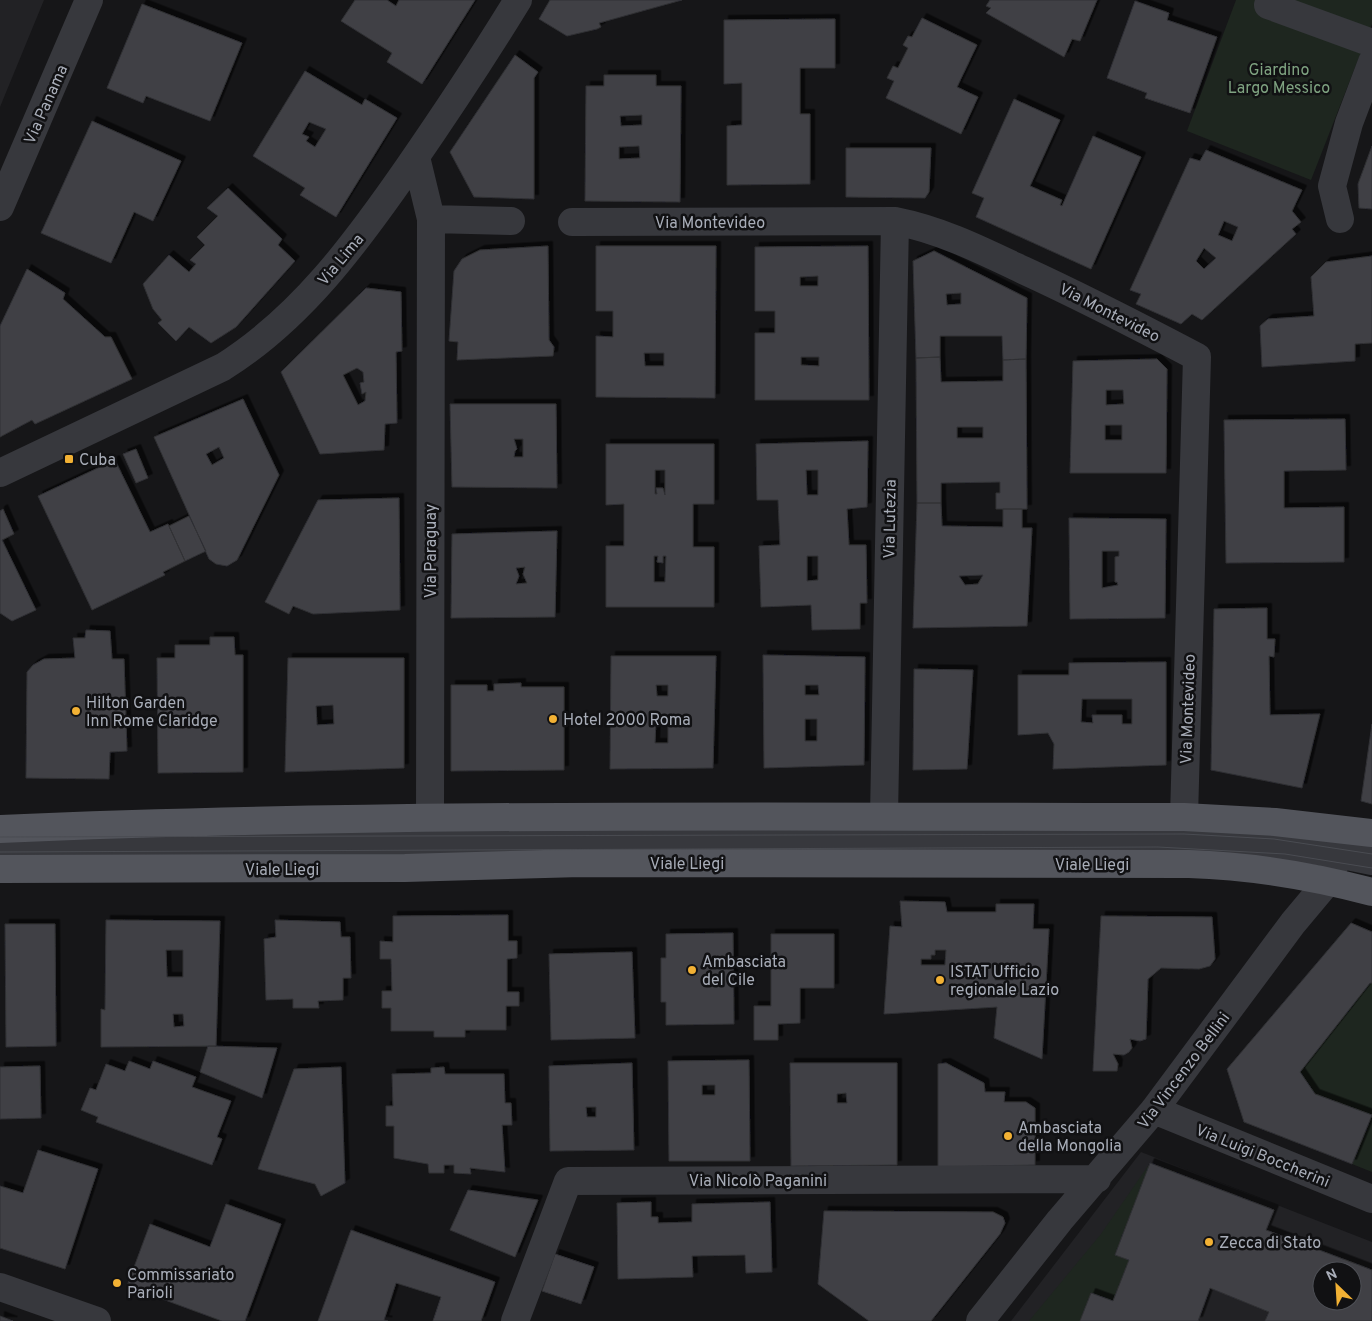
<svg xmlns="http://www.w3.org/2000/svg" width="1372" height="1321" font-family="Overpass,sans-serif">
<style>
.built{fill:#222225;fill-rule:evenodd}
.green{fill:#1e261f}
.building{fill:#404145;stroke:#303034;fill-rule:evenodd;filter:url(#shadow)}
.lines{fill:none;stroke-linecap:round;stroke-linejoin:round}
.minor{stroke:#37383d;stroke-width:28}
.major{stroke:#53555c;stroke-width:28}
.tram{stroke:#4a4c52;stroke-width:1}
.poi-dot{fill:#f2b134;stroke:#111113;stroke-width:2}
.labels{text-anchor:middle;stroke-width:5;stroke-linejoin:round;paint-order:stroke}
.park-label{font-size:16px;fill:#7fa381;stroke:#111113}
.street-label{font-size:16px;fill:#a8adb8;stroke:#111113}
.poi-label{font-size:16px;fill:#a8adb8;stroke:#111113;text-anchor:start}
</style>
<defs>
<filter id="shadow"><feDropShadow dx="4.5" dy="-4.5" stdDeviation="0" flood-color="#0009"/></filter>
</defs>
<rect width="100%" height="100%" fill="#161618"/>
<path class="built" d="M0,0H44L0,107Z
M1141,1152L1372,1242V1321H1011ZM1322,1271H1352V1301H1322Z"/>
<path class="green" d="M1236,0H1372V24L1311,180L1187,131Z
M1370,983H1372V1115L1315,1094L1300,1072Z
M1372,1117V1172L1352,1164Z
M1150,1163L1115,1254L1129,1260L1113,1301L1091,1293L1080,1321H1029L1101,1234Z"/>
<path class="building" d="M355,0H387L396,6L399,0H475L422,84L387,62L392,53L341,21Z
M550,0H682L599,23L601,27L597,29L567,36L539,19Z
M990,0H1097L1080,41L1072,39L1064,57L986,13L991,8L986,6Z
M1135,1L1169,13L1167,20L1217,37L1190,113L1145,98L1147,93L1107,78Z
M142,4L242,43L210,121L146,96L143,103L107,88Z
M922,18L977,45L957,87L978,97L961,134L886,98L894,81L887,78L893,66L898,68L908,48L903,45L908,36L912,37Z
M835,19V68H800V114H810V184L727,185V126L742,125V83L724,84V20Z
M515,55L538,72L534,78V199L474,197L450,152Z
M305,71L362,105L365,99L397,118L336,217L300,195L305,188L253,156ZM309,122L326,129L315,147L306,141L309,137L302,134Z
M604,75H656V86H681L680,202L585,201L586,86H604ZM642,115V125L621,126L620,116ZM639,146L640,158L619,159V147Z
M1014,99L1060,120L1030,186L1062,200L1060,205L1062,206L1093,136L1141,157L1091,269L976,217L984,198L972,193Z
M92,121L181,161L153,221L134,212L111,263L41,233Z
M1372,146V209L1359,208L1358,184Z
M846,148H931L929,192L925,198L846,197Z
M1206,150L1302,190L1292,211L1301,222L1292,229L1296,234L1202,320L1192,314L1181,324L1136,304L1141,294L1130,290L1190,158L1200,161ZM1224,221L1238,227L1232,241L1218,235ZM1204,248L1216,258L1204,269L1196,261Z
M228,188L282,239L278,245L295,261L236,327L211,343L189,327L176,341L158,323L162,320L153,309L143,284L169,255L189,272L196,264L190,260L205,245L197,237L218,216L207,208Z
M548,246L549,340L554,347L553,356L457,360L458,342L449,341L454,271L462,259L480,250Z
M596,246H716L715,398L596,397V336L613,337V311H596ZM644,353H664V366H645Z
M868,246L869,400H755V333H775V311H755V247ZM818,276V286H800V277ZM801,357H819V366L801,365Z
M934,251L1027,298L1026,359L1003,360L1002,336H940V357L916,358L913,261ZM961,293V304L947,305L946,294Z
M1372,256V343L1355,344V361L1262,367L1260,326L1268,319L1314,316L1311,277L1326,262Z
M27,269L65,293L63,299L105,337H111L132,379L35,424L32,420L0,437V326Z
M366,288L401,292L402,351L396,352L397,423L385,424L384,450L320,454L281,372ZM357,368L363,372L364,382L360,383L362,394L366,392L365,401L358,405L343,375Z
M940,357L941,382L1003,381V360L1026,359L1027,509H996V493H1000V482L941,483V503H917L916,358ZM957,427H983V438H957Z
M1157,359L1167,369L1166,473H1070L1073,361ZM1106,390H1123L1124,404L1106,405ZM1105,425H1122V440H1105Z
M243,399L279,475L237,560L227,566L216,564L209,559L154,437ZM219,447L224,458L212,465L206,454Z
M450,404H556L557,488L452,487ZM514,439H523V457H514L515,451L517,449Z
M1345,419L1346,470L1284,471V508L1344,507V562L1226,563L1224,420Z
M868,441L867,507L847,509L849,545H866L867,603H860V629L812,630L811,605L761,607L759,546L780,545L778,500H757L756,444ZM806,470H818V495H807ZM807,556H818V580L807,581Z
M606,444H714V504H693V547H714V607H606V546H624V504L606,505ZM655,470H665V495L663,488H656L657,494H655ZM654,556H658L657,562L663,563V556H666L665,582H654Z
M136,449L148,478L136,483L123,454Z
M115,460L150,532L168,524L185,561L163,572L165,575L92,610L38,496Z
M399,498L400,610L313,614L293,606L289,614L265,602L318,500Z
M917,503H941L942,526L1003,527V509H1022V528H1032L1027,626L913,628ZM983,575L978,584L965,585L959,576Z
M3,509L14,534L2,540L36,610L12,621L0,613V511Z
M189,516L206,551L185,561L169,526Z
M1069,518L1166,519L1165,618L1070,619ZM1102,551H1119V556L1115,557V582H1117L1118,585L1102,588Z
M557,531L555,617L451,618L452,534ZM525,567L523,574L527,583L516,584L519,576L516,568Z
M1267,608V639H1275L1274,657L1269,656L1270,715L1320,714L1302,788L1211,770L1214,609Z
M86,630L110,631L112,659H124L127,751L110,752L109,779L26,778L27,672L33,665L44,659L75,658L73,638H85Z
M210,637H234L235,655H243V772L158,773L157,658H175V645H210Z
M763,655L865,657L864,765L764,768ZM805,685H818L819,695H805ZM805,719H817V741H805Z
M611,656H716L713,768L610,769ZM656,685H668V696H657ZM656,720L668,721V743H655Z
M288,658H404V768L285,772ZM333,705L334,724L317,725L316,706Z
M1166,662V765L1053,769L1054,744L1048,733L1018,735V675H1069V663ZM1082,699H1132V724H1122V715H1092L1093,723L1081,722Z
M914,669L973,670L967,769L913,770Z
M521,683V687H564V770L451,771V685H487V691H494V684Z
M1372,724V804L1361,801Z
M900,901L945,902L947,912H996V904H1034L1033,929H1049L1042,1059L994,1038L997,1007L884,1014L890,926L902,927ZM935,950H946L945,965H921V959H931V955H935ZM1012,963L1013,980H995L994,964Z
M508,915V941H517V958L507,959V992H519V1006H506V1030H465V1037H434V1031H391V1008H382V991H392L391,959H380V941L393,942V916Z
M1101,916L1212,917L1215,959L1210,966L1199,969L1161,968L1148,979L1146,1039L1140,1041L1130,1039L1132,1048L1129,1052L1124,1055L1113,1054L1118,1064L1117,1071H1093Z
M106,920L220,921L216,1046L101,1047V1009L105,1010ZM166,950H183V977H167ZM173,1014H183L184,1026L174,1027Z
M275,920L340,922L341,937H350L351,978H343V1000L318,1001L319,1008H293V999L266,1000L264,939L276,937Z
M1351,923L1372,932V983H1370L1300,1072L1315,1094L1372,1115L1352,1164L1244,1122L1227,1069Z
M5,924H55L56,1046L6,1047Z
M733,933L734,1024L666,1025V1002H661V958H666V934Z
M771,934H834V988H800V1023L778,1024V1040H754V1006H771Z
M632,952L635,1038L551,1040L549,954Z
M208,1046L277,1048L262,1098L200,1072Z
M749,1060L750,1161H669L668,1061ZM702,1085H715V1095H702Z
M129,1061L150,1069L153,1061L196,1077L192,1087L231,1101L217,1137L222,1139L212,1165L96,1122L98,1117L81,1110L90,1088L96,1090L106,1064L125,1071Z
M632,1063L634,1150L550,1151L549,1066ZM586,1107H596V1117H587Z
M790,1063H897V1165L791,1166ZM846,1093L847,1103H837V1094Z
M946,1063L984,1083L985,1092H1005L1004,1102H1026L1035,1108V1165L938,1167V1064Z
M40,1066L41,1118L0,1119V1067Z
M341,1067L345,1183L321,1196L315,1184L258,1169L294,1069Z
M444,1067L445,1074H504L505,1103H511L512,1125H502L505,1172L470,1168L471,1174L454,1173V1165H444V1173H429L428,1164L394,1158V1126H386V1106H393L392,1074L431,1073V1068Z
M38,1150L98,1169L65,1269L0,1248V1186L23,1193Z
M1150,1163L1274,1210L1266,1230L1372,1270V1321H1265L1269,1312L1210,1288L1198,1321H1080L1091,1293L1113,1301L1129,1260L1115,1255ZM1322,1271H1352V1301H1322Z
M468,1190L538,1200L515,1257L450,1230Z
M651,1202V1217H658V1223L692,1222V1204L770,1202L772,1272L746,1273L745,1255L692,1256L693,1277L618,1279L617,1203Z
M226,1204L281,1224L245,1321H222L127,1286L150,1224L210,1247Z
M824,1211L993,1212L1003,1217L1005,1223L1000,1234L931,1321H869L818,1284Z
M351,1230L495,1282L481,1321H433L441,1297L396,1283L384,1320L388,1321H318Z
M555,1254L594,1267L581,1304L542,1291Z
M0,1316L13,1321H0Z"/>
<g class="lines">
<path class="minor" d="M1268,5L1372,43
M416,157L431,219L430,816
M0,207L89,0
M431,219L511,221
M1340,219L1332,186L1349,123L1372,62
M572,222L895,221C941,230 981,250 1023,270C1082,297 1140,327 1197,357L1184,817
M0,473L223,367C301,318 356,243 408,168C446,113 483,57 518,0
M884,817L895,221
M0,844L1177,840C1242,842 1308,847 1372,861
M1154,1110L1372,1199
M0,1287L97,1321
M515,1321L568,1181L1097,1179
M980,1321L1060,1220L1154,1110L1293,923L1329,880L1336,861"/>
<path class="major" d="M0,829C394,812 789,817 1184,817L1275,822L1372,833
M0,869L405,868L581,863L1189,864C1251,866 1312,876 1372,892"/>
<path class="tram" d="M0,837L1184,834L1274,839L1372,854
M0,852L1158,847L1285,854L1372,868"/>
</g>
<g class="poi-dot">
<rect x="64" y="454" width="10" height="10" rx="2.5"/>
<circle cx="76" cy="711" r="5"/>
<circle cx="553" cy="719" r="5"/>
<circle cx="692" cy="970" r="5"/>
<circle cx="940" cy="980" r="5"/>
<circle cx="1008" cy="1136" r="5"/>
<circle cx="1209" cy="1242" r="5"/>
<circle cx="117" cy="1283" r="5"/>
</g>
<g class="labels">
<g class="park-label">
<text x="1279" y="75">Giardino<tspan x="1279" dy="18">Largo Messico</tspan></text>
</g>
<g class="street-label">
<text transform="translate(45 104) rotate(-66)" y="6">Via Panama</text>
<text x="710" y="228">Via Montevideo</text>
<text transform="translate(340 259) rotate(-50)" y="6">Via Lima</text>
<text transform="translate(1110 312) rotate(27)" y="6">Via Montevideo</text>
<text transform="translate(889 519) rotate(-89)" y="6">Via Lutezia</text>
<text transform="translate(430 551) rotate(-90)" y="6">Via Paraguay</text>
<text transform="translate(1187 709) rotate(-88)" y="6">Via Montevideo</text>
<text x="687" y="869">Viale Liegi</text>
<text x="1092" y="870">Viale Liegi</text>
<text x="282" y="875">Viale Liegi</text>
<text transform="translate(1183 1070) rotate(-53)" y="6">Via Vincenzo Bellini</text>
<text transform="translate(1263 1155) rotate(22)" y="6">Via Luigi Boccherini</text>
<text x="758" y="1186">Via Nicolò Paganini</text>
</g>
<g class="poi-label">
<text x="79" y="465">Cuba</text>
<text x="86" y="708">Hilton Garden<tspan x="86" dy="18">Inn Rome Claridge</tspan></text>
<text x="563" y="725">Hotel 2000 Roma</text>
<text x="702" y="967">Ambasciata<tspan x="702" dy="18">del Cile</tspan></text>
<text x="950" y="977">ISTAT Ufficio<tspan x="950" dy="18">regionale Lazio</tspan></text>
<text x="1018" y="1133">Ambasciata<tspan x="1018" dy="18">della Mongolia</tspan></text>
<text x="1219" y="1248">Zecca di Stato</text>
<text x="127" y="1280">Commissariato<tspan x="127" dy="18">Parioli</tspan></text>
</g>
</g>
<g transform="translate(1337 1286) rotate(335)"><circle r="24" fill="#111113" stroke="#4d4f55"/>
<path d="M0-4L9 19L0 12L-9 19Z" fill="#f2b134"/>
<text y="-8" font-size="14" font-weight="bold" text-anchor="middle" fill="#a8adb8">N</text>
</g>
</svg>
